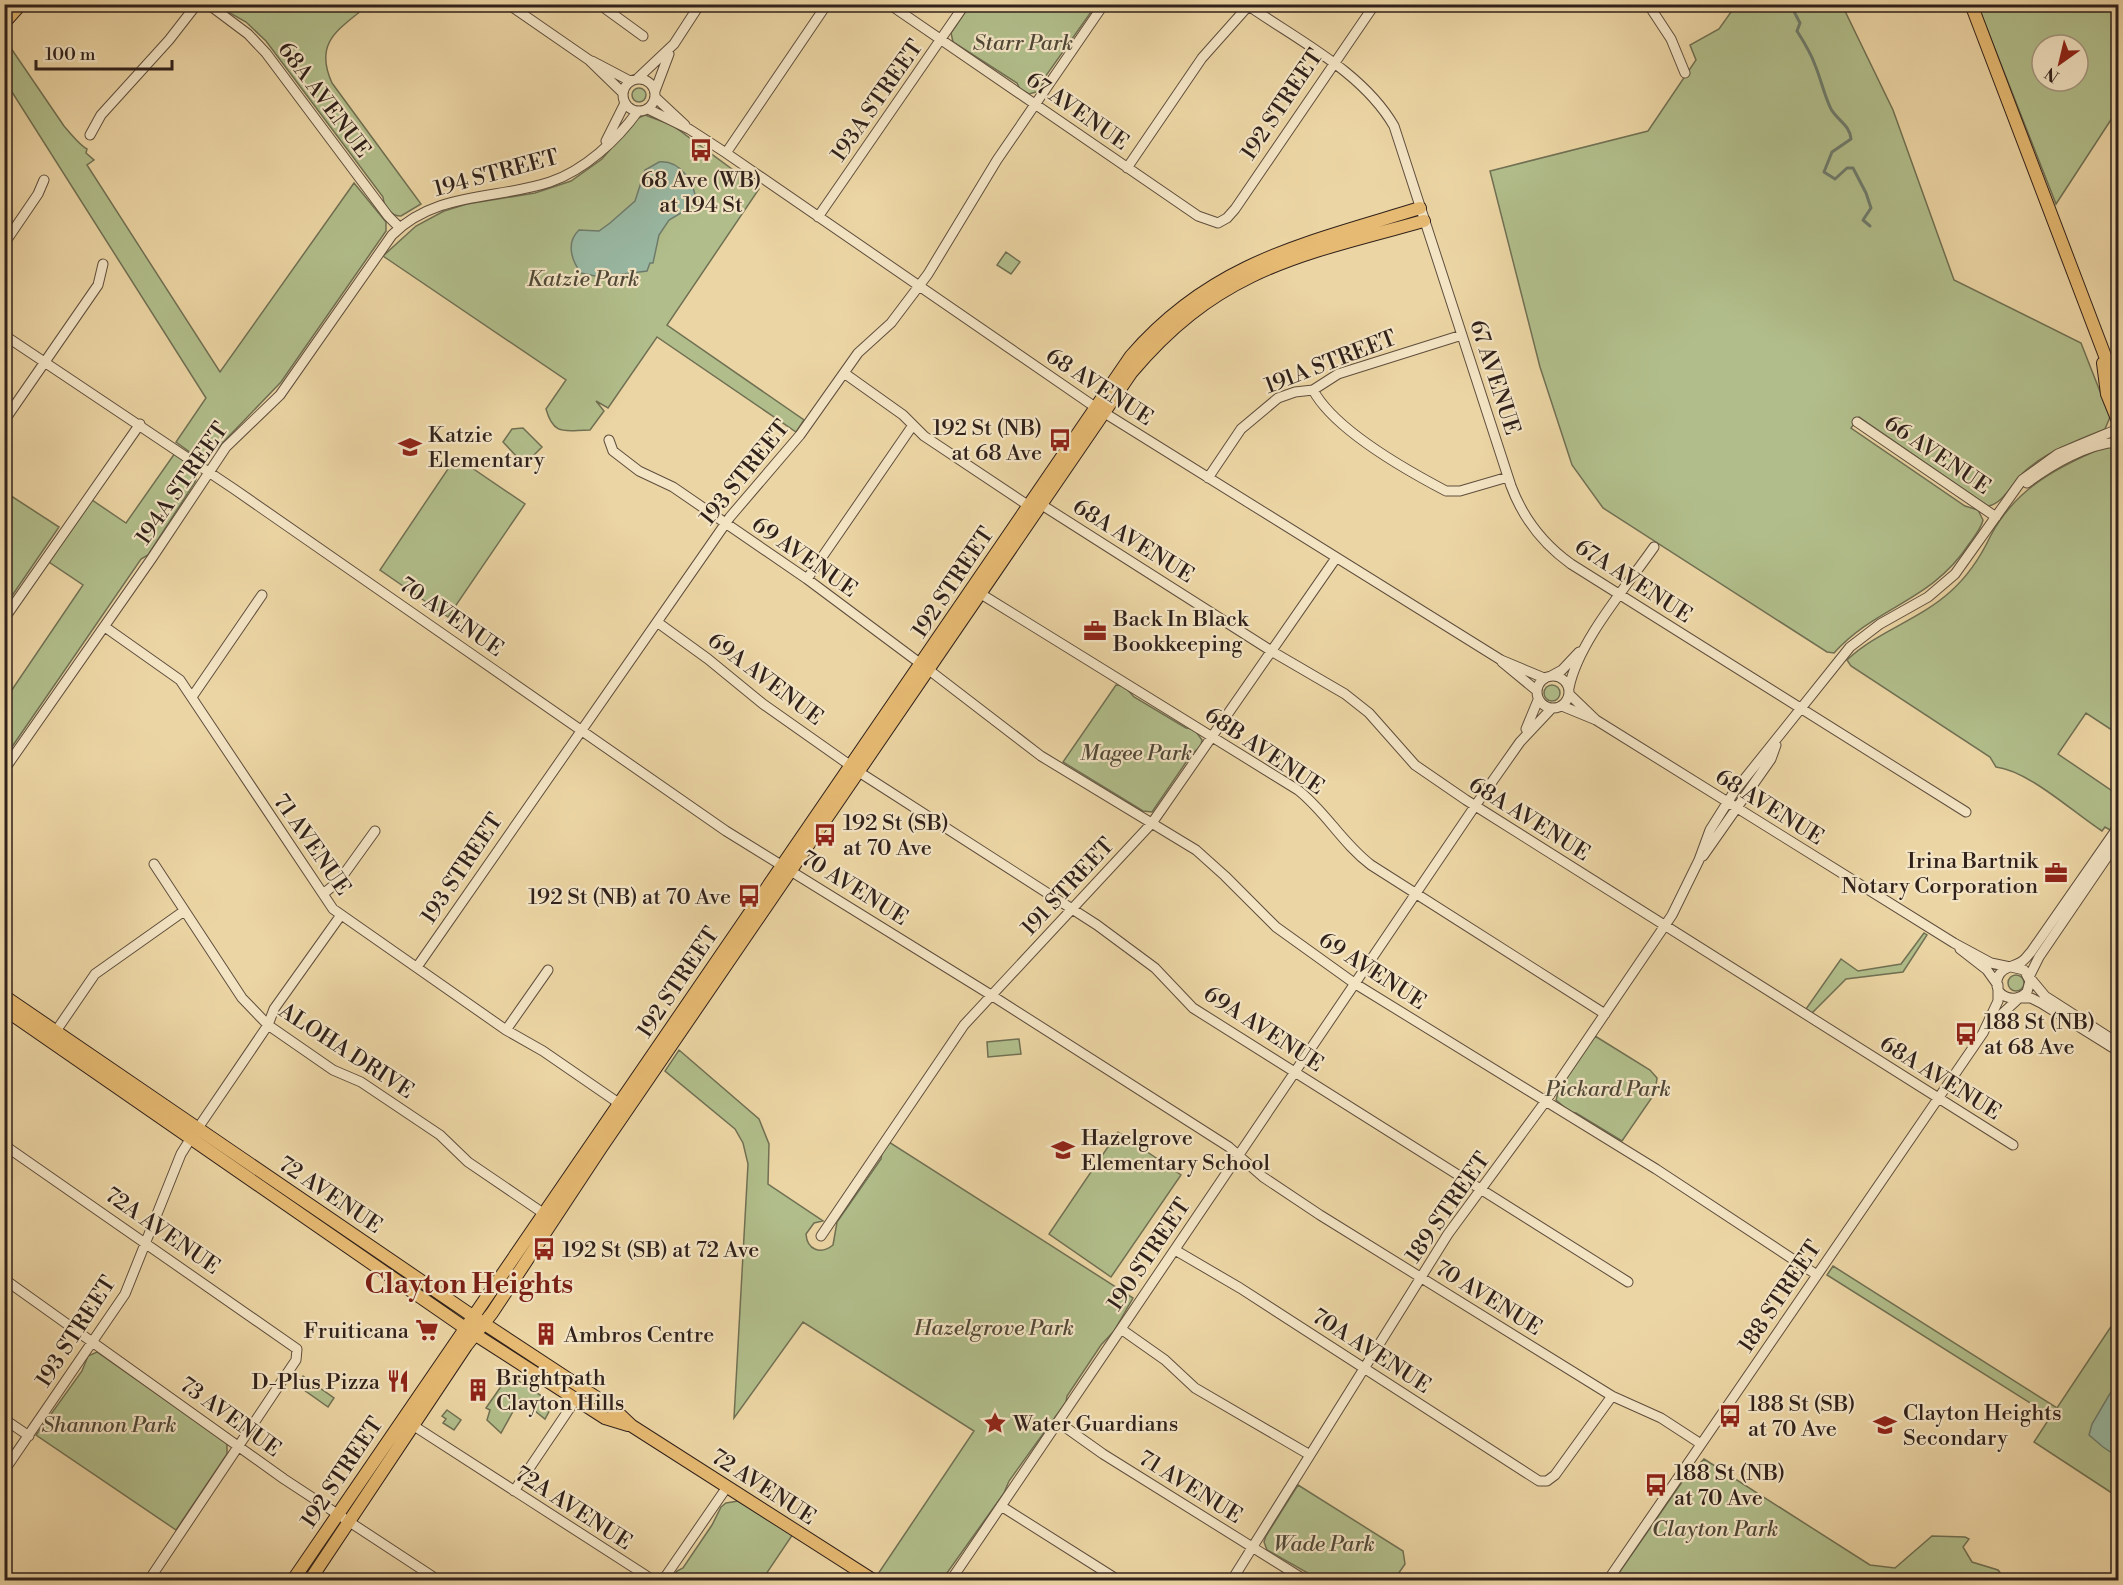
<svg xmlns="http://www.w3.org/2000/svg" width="2123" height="1585" font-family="'Libre Bodoni',serif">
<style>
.green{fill:#b1be8b;stroke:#707053;stroke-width:1.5;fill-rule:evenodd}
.water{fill:#99b9a4;stroke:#6f7c6d;stroke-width:1.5}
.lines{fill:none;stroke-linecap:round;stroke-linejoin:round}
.stream{stroke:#6f7c6d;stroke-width:3}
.minor-casing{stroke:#5f4e3d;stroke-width:11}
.major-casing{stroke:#30211b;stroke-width:14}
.minor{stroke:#f3e4c4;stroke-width:9}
.major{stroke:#e6ba72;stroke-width:12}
.labels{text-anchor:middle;stroke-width:4.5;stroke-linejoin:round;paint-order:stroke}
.park-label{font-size:22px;font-style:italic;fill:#504837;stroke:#f3e4c4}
.street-label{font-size:22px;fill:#30211b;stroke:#f3e4c4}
.poi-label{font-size:22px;fill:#30211b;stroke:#f3e4c4;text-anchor:start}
.district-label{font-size:28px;font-weight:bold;fill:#7a1f14;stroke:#f3e4c4}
</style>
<rect width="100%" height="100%" fill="#ecd5a4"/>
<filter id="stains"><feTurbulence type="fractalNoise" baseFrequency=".00333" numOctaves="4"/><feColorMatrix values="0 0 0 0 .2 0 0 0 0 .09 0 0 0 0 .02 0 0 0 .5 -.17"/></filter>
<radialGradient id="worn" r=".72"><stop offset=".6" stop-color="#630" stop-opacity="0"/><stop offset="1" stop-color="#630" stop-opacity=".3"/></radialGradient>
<path class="green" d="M1999,4L2118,5V109L2056,204L1980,11ZM2042,45H2078V81H2042Z
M216,5H368C340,29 313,41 332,83L421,204L401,216C391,216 384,207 383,197L266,41L246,22Z
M970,5H1096L1045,77L1040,91L1029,94L1020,89L1017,83L953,42L951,33Z
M1736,5H1842L1893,110L1954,280L2081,343L2110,417L2105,429C2077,440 2048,451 2025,471C2014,481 2003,504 1988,506L1859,417L1851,428L1965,506L1978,510L1983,520C1981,529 1974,537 1969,544C1931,602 1876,606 1834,653L1827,652L1603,508L1572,465L1540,367L1490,171L1648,131L1696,60L1690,45L1719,29Z
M4,38L64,126C69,132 81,146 87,149L86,153L94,160L87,165L220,372L354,183L386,222V231L281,382L208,458H198L176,442L206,398L5,81Z
M632 95a7 7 0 1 1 14 0a7 7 0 1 1-14 0Z
M645,115L672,125L759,189L667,325L804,420L796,432L657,337L608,408L596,401L604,411L590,430C565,430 554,437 546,409L566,380L383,256L416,226L444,211L467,204L535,193L571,181L602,159L636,119Z
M1006,252L1020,262L1011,274L997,265Z
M523,428L542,447L530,459H519L503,442L512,429Z
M2107,446H2118V734L2086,713L2058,754L2118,795V818L2110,830L2105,827L2102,831C2074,813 2029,771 1996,767L1990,757L1851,666L1847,660C1876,632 1919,620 1950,592C1968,576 1980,558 1990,537C2015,488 2059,466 2107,446Z
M175,453C186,460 201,466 195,482L148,555L141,559L5,757V700L83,585L49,562L92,500L126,523Z
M456,457L525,504L448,617L380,570Z
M5,492L59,527L5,606V491Z
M1116,685L1124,686L1134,697L1186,728L1194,729L1202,740L1201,746L1191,755L1152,812L1143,811L1063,762Z
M1544 693a8 8 0 1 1 16 0a8 8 0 1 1-16 0Z
M1924,933L1927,935L1903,972L1846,979L1812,1013L1806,1009L1841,959L1858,971L1901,964Z
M2008 983a8 8 0 1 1 16 0a8 8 0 1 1-16 0Z
M1595,1036L1650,1070L1657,1078L1655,1093L1622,1141L1576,1113L1570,1112L1556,1100L1559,1089Z
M1019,1039L1021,1054L988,1057L987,1042Z
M679,1050L759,1119L769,1144L768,1184L823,1221L814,1223L806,1234C807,1250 821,1255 833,1245L837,1222L881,1159L882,1152L889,1142L1133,1298L1114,1331L1101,1345L1067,1396L1066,1402L1009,1481L1004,1493L942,1580H890L878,1574L974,1431L803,1322L734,1418L748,1164L743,1143L735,1129L665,1071Z
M1118,1132L1181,1175L1111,1277L1049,1234Z
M1833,1266L2057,1408L2118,1316V1497L2034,1442L2051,1416L1827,1275Z
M97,1352L227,1443V1454L176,1530L36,1435L82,1371L88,1356Z
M509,1375L551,1402L552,1406L545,1419L520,1399L501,1433L487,1420L490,1410L486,1408Z
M303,1376L334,1398L328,1407L297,1385Z
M447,1410L461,1420L454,1430L443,1423L446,1419L442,1416Z
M1704,1459L1870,1565L1895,1568L1932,1536L1965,1537L1969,1539L1963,1547L1972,1562L1998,1570L2006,1580H1614L1682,1482Z
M1298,1485L1403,1551L1405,1564L1394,1580H1320L1267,1550L1264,1542L1266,1536Z
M738,1501L793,1534L762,1580H671L677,1571L683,1568L712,1525L721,1507L726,1503Z"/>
<path class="water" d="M659,162C681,160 696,184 696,204L669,220L659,235L653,263H650L647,271L600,277L581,273C571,260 566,242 579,230L599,231L610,223L635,201L645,170Z
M2118,1380V1457L2103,1447L2089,1435L2092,1424Z"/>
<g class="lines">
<path class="stream" d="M1790,4L1800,23L1797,31C1804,42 1811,53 1815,65C1821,79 1824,95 1831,109C1837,120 1850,125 1851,139L1832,152L1824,172L1835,179L1847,168H1853L1866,193L1871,208L1863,220L1870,226"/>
<g class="minor-casing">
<path id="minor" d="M208,4L248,34L266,53L388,216L399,227
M508,4L589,60L623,93
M599,4L643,36
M889,4L1198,216L1218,223L1227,218L1235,209L1375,4
M1246,4C1297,40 1362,71 1394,126L1511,486C1523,518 1543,544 1571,564L1966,812
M1648,4L1671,39L1685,73
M592,61L630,81
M638,78L674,44L700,4
M623 95a16 16 0 1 1 32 0a16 16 0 1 1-32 0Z
M655,91L669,54
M655,97L685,125
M648,109L689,129L726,153L1095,407L1501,660L1544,678
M90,135L101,115L169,40L197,4
M606,141L625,103
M726,153L827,4
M1127,168L1202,58L1250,4
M818,217L965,4
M4,244L38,194L44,180
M4,335L234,489L726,831L991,995L1229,1147L1263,1177L1320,1215L1612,1396L1661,1418L1701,1444
M844,373L903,415L924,436L1029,506
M1313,390C1334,429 1406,470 1446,491H1460L1508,477
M4,421L98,285L103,264
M1857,422L1996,517
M609,440L613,451L639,471L673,487L807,579L921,664
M1208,478L1241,429L1278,398L1295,392L1313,390L1338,374L1462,335
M2027,483C2052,464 2087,444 2118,442
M1042,505L1273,652L1345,694L1369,713L1415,765L1466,800L2013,1145
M807,579L913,425
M981,594L1298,790C1326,812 1342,843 1371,865L1605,1014
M4,619L140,424
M657,622L708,659L763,704L851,766
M105,627L180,680L333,909L506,1030L543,1051L620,1104
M1502,662L1536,690
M929,670L1041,756L1196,850L1225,876L1276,927L1354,983L1656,1169L1817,1275
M1537 692a16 16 0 1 1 32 0a16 16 0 1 1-32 0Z
M1551,676L1562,670L1579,652
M1569,688C1578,642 1627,586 1654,547
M1569,694L1596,720
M192,697L262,595
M1562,706L1596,720L1954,943L1991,963L2010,967
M1526,729L1538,700
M4,770L152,558L226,447L280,395L392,235C436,191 496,200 550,182C585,170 617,140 638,111
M859,772L1097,925L1155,968L1193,1008L1628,1282
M1703,856L1771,759L1776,745
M154,864L242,998L268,1025L333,1070L361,1082L440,1135L468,1162L543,1213
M323,894L339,881L375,831
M1960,949L1987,970L1997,984
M417,967L730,517L800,435L858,353L891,323L928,274L997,160L1104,4
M2011,967L2024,970L2030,981L2027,992C2015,1005 1991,996 1998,977C2002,967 2013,967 2021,962C2025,960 2028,955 2031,952L2118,827
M2029,977L2039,957L2118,841
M2030,978L2045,996L2118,1043
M2020,998H2031L2041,1003L2118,1051
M1990,1025L2017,1000
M506,1030L548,970
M56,1031L95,974L184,911
M198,1128L268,1025L274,1009L341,915
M4,1145L297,1349L296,1360L149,1580
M821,1236L964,1025L1152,823L1336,558
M1175,1250L1240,1288L1539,1481H1547L1555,1475L1612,1396
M4,1279L284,1479L438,1580
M1121,1329L1165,1360L1195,1388L1310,1455
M4,1419L29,1436
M1058,1422L1103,1454L1305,1580
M414,1426L653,1580
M4,1471L125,1294L181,1154L191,1138
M514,1491L576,1399
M1001,1506L1118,1580
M663,1580L727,1487
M951,1580L1475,806L1520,742L1552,708
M1232,1580L1448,1234L1545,1102L1672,915L1699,860L1710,830L1734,792L1850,647L1880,624L1928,597L1955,574L2022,480L2058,454L2118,429
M1608,1580L1983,1033L1998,1001V985"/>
</g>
<g class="major-casing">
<path id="major" d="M1971,4L2118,390
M4,23L21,4
M2103,363L2107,394L2118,421
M4,996L474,1317L614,1409L632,1426L873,1580
M4,1009L465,1328L605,1418L628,1425
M293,1580L1131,356C1212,262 1307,243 1420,208
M310,1580L466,1346L492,1313L601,1148L1131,373C1218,269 1299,255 1424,221"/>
</g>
<use href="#minor" class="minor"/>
<use href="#major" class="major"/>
</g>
<defs>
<g id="bus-bare" transform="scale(1.8)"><path d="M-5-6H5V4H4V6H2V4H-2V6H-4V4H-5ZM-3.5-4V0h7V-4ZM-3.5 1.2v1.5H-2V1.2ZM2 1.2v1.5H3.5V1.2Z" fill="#8f2418" stroke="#f3e4c4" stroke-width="2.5" paint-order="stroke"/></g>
<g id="school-bare" transform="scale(1.8)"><path d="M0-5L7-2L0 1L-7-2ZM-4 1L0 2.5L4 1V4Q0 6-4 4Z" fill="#8f2418" stroke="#f3e4c4" stroke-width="2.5" paint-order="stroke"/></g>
<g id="office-bare" transform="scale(1.8)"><path d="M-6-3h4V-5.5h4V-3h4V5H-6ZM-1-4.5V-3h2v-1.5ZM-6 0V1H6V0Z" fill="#8f2418" stroke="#f3e4c4" stroke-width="2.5" paint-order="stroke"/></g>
<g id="supermarket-bare" transform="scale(1.8)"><path d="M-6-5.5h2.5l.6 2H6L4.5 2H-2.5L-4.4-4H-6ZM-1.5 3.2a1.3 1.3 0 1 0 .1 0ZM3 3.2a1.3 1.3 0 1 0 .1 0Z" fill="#8f2418" stroke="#f3e4c4" stroke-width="2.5" paint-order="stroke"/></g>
<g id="building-bare" transform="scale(1.8)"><path d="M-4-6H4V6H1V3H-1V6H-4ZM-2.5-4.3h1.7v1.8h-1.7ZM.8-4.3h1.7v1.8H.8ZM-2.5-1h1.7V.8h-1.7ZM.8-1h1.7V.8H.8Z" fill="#8f2418" stroke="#f3e4c4" stroke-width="2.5" paint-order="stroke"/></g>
<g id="restaurant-bare" transform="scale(1.8)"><path d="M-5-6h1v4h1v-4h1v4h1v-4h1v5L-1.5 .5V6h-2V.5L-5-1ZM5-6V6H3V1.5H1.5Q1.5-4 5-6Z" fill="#8f2418" stroke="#f3e4c4" stroke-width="2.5" paint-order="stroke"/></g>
<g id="sight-bare" transform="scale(1.8)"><path d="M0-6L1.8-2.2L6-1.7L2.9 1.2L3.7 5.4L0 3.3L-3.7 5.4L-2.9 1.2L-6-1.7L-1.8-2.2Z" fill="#8f2418" stroke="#f3e4c4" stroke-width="2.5" paint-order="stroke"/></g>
</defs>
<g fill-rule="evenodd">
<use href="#bus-bare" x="701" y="150"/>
<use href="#bus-bare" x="1060" y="440"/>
<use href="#school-bare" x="410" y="447"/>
<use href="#office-bare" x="1095" y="631"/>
<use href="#bus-bare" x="825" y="835"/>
<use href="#office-bare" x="2056" y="873"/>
<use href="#bus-bare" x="749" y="896"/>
<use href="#bus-bare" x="1966" y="1034"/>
<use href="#school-bare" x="1063" y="1150"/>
<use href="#bus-bare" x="544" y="1249"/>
<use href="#supermarket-bare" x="427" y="1330"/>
<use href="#building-bare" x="546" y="1334"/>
<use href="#restaurant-bare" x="398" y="1381"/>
<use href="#building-bare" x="478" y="1390"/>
<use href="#bus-bare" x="1730" y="1416"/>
<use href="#sight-bare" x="995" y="1423"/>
<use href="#school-bare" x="1885" y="1425"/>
<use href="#bus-bare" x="1656" y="1485"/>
</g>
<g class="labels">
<g class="park-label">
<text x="1023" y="50">Starr Park</text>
<text x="583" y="286">Katzie Park</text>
<text x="1136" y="760">Magee Park</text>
<text x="1608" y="1096">Pickard Park</text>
<text x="994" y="1335">Hazelgrove Park</text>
<text x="109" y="1432">Shannon Park</text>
<text x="1715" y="1536">Clayton Park</text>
<text x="1324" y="1551">Wade Park</text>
</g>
<g class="street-label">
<text transform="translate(325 99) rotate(53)" y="8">68A AVENUE</text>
<text transform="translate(876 100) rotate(-55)" y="8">193A STREET</text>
<text transform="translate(1281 104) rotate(-56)" y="8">192 STREET</text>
<text transform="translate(1078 110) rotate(35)" y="8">67 AVENUE</text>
<text transform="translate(496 172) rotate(-15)" y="8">194 STREET</text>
<text transform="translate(1330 361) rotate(-21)" y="8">191A STREET</text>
<text transform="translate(1496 377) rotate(72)" y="8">67 AVENUE</text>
<text transform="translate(1100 386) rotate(33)" y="8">68 AVENUE</text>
<text transform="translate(1938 454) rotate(34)" y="8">66 AVENUE</text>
<text transform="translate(744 472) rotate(-51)" y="8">193 STREET</text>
<text transform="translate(181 483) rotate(-55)" y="8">194A STREET</text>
<text transform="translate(1134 540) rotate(32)" y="8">68A AVENUE</text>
<text transform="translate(805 556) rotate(35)" y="8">69 AVENUE</text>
<text transform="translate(1634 580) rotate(33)" y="8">67A AVENUE</text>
<text transform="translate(952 582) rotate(-56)" y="8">192 STREET</text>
<text transform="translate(452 616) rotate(35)" y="8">70 AVENUE</text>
<text transform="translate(766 678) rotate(37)" y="8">69A AVENUE</text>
<text transform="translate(1265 750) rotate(34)" y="8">68B AVENUE</text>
<text transform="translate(1770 806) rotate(32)" y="8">68 AVENUE</text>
<text transform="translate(1530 818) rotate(32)" y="8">68A AVENUE</text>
<text transform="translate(313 844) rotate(55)" y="8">71 AVENUE</text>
<text transform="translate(461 868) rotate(-56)" y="8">193 STREET</text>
<text transform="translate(1067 886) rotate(-47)" y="8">191 STREET</text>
<text transform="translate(855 887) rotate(32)" y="8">70 AVENUE</text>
<text transform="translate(1373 970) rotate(33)" y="8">69 AVENUE</text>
<text transform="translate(677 982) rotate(-56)" y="8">192 STREET</text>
<text transform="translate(1264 1028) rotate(33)" y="8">69A AVENUE</text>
<text transform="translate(347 1050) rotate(33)" y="8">ALOHA DRIVE</text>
<text transform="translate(1941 1077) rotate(32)" y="8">68A AVENUE</text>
<text transform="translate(331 1194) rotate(34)" y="8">72 AVENUE</text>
<text transform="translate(1447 1207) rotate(-55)" y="8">189 STREET</text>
<text transform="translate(163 1230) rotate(35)" y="8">72A AVENUE</text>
<text transform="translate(1148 1254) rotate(-56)" y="8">190 STREET</text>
<text transform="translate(1779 1296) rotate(-56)" y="8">188 STREET</text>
<text transform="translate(1489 1297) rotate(32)" y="8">70 AVENUE</text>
<text transform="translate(75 1331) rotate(-57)" y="8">193 STREET</text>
<text transform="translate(1372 1350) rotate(33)" y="8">70A AVENUE</text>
<text transform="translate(231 1416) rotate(36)" y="8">73 AVENUE</text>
<text transform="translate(341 1472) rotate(-56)" y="8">192 STREET</text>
<text transform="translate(764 1486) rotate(33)" y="8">72 AVENUE</text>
<text transform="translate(1191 1486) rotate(32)" y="8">71 AVENUE</text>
<text transform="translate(574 1507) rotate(33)" y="8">72A AVENUE</text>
</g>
<g class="poi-label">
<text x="701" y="187" text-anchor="middle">68 Ave (WB)<tspan x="701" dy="25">at 194 St</tspan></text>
<text x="1042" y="435" text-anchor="end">192 St (NB)<tspan x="1042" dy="25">at 68 Ave</tspan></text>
<text x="428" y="442">Katzie<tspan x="428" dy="25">Elementary</tspan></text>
<text x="1113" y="626">Back In Black<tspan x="1113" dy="25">Bookkeeping</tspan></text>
<text x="843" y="830">192 St (SB)<tspan x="843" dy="25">at 70 Ave</tspan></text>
<text x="2038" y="868" text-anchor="end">Irina Bartnik<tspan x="2038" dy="25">Notary Corporation</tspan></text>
<text x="731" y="904" text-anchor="end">192 St (NB) at 70 Ave</text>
<text x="1984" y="1029">188 St (NB)<tspan x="1984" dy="25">at 68 Ave</tspan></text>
<text x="1081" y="1145">Hazelgrove<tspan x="1081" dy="25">Elementary School</tspan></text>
<text x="562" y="1257">192 St (SB) at 72 Ave</text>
<text x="409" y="1338" text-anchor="end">Fruiticana</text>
<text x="564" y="1342">Ambros Centre</text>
<text x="496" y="1385">Brightpath<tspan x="496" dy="25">Clayton Hills</tspan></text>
<text x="380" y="1389" text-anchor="end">D-Plus Pizza</text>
<text x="1748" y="1411">188 St (SB)<tspan x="1748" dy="25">at 70 Ave</tspan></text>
<text x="1903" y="1420">Clayton Heights<tspan x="1903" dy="25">Secondary</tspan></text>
<text x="1013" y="1431">Water Guardians</text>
<text x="1674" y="1480">188 St (NB)<tspan x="1674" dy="25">at 70 Ave</tspan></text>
</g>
<g class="district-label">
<text x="469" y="1293">Clayton Heights</text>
</g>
</g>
<rect width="2123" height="1585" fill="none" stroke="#ecd5a4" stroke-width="24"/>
<rect x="6" y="6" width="2111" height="1573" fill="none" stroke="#30211b" stroke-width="3"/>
<rect x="12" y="12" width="2099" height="1561" fill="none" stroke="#30211b" stroke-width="1.5"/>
<g transform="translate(2060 63) rotate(214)"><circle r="28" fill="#f3e4c4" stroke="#a59680" stroke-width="1.5"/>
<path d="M0-4.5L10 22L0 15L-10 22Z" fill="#8f2418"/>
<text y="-9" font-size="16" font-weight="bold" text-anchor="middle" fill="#30211b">N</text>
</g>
<path d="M36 60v9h136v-9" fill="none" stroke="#30211b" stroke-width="3"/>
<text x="45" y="60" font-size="18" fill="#30211b" stroke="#f3e4c4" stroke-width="4.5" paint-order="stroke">100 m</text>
<rect width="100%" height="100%" filter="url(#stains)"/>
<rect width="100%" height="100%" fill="url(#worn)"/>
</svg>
